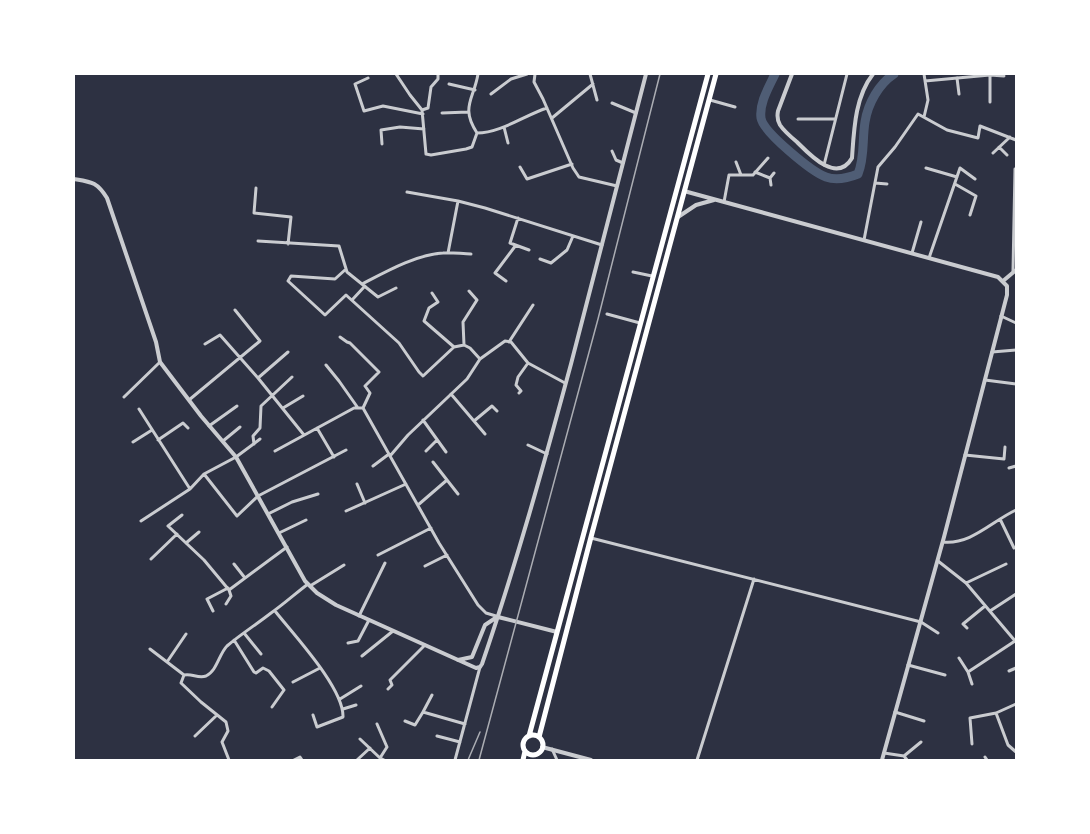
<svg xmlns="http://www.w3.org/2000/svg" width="1090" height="834" font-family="'Golos Text',sans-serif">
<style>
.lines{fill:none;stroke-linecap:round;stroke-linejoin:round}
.river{stroke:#4f5d75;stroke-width:9}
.minor{stroke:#caccd0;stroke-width:3}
.tertiary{stroke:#caccd0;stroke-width:4}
.primary{stroke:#fff;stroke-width:5}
.rail{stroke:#abadb3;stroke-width:1.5}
</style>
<rect width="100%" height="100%" fill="#2d3142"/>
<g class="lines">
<path class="river" d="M775,74C769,87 759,103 761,118C763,132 812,172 826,177C837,181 848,178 858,174C865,157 862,140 865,122C868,103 879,84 894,74"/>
<path class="minor" d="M396,74L410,95L422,110L426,154L431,155L466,149L472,147L477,133
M478,74C474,99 460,107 477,133C501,133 525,115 547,108
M535,74L534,82L543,99L573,168L579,177L617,186
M590,74L597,100
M990,75V102
M368,78L355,84L364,111L383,106L423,114
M957,78L959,94
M925,81L990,75L1004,76
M449,84L475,90
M491,94L511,79L527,74
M710,100L735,107
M612,103L636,113
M422,110L428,108L431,87L438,79V74
M442,113L468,112
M924,117L928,100L924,74
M552,118L593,84
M798,119H835
M504,127L508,143
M382,144L381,130L400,127L424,129
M999,147L1007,155
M612,151L616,160L623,163
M993,153L1010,137
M736,162L741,175
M824,165L847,74
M520,167L527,179L572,164
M926,168L957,177
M755,172L770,178L774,173
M770,178L771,185
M875,183L887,184
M955,184L976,196L970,215
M256,188L254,213L291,217L288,244
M407,192L458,201L485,208L602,245
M724,202L729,175H753L768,158
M518,218L510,243L529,250
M864,240L878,167L895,147L918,114L947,130L978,138L980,126L1016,140
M258,241L339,246L347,272L378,297L396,288
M448,253L458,201
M912,253L921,222
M929,258L960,168L975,179
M540,259L551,263L567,250L573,236
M346,269L335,279L291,276L288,281L325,315L346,295L399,343L419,372L423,376L454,347L464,345L470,348L480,359
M1013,271L1015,169
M633,272L652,276
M506,281L495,273L516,245
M362,284C387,271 415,255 443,253C452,252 462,254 471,254
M432,293L438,302L429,308L424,321L454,347
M352,300L365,286
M607,314L640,323
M1001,316L1016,323
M340,337L347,342L350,343L379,372L365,386L370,393L363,408
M509,342L533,305
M205,344L220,335L258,378L288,352
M464,345L463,322L477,300L469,291
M992,352L1016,350
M326,365L339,381L358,408
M258,378L304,435
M985,380L1016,384
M519,393L521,391L516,385L518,377L528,363
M451,394L485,434
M124,397L160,362
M189,400L260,341L235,310
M283,408L303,396
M363,408L439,543L478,605L486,613L496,616
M139,409L190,489
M423,420L446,452
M474,421L492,406L497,411
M209,426L237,406
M317,428L334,457
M158,440L183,423L188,428
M223,441L240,427
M133,442L152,430
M254,444L253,436L260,428L261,406L292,377
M528,445L547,454
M275,451L354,408H363
M426,451L437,440
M965,455L1004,459L1005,447
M390,456L408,435L467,379L480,359L505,341L511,342L528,363L565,383
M433,462L447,480
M373,466L389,454
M1009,468L1016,466
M204,474L237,516L258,496L346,450
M357,484L365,503
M418,505L447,480L458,494
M346,511L406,484
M268,514L292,502L318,494
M182,515L168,526L204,560L229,590
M1000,519L1014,548
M141,521L190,489L204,474L236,457L260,439
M279,533L306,520
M591,538L921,622L938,633
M943,542C971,545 992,521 1016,510
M186,543L199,532
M378,555L431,528
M151,559L177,534
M938,561L966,583L1016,642
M234,564L245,578
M425,566L447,555
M966,583L1006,564
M310,586L344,565
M229,590L287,547
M226,604L231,596L229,590
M213,611L207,599L228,588
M275,611C293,634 344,688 343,717L317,727L313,715
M990,611L1016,594
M359,616L385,563
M967,628L963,624L985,606
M244,633L261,654
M234,640L254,672L256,673L263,668L269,671L284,690L272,707
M348,643L358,641L369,620
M150,649L184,675
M362,656L393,631
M959,658L968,672
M167,662L186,634
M908,665L945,675
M1009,671L1016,668
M293,682L320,668
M972,684L968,672L1015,641
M388,689L392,685L390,680L425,645
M432,695L423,712L465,724
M340,699L361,686
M343,709L356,705
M895,712L924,721
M996,713L1008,745L1016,752
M405,721L415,725L423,712
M377,724L387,747L380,758L384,760
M195,736L217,715
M437,736L460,742
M360,739L380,758
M972,744L970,718L996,713L1016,704
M552,749L557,760
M884,753L904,756L907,760
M904,756L921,742
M985,757L987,760
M229,760L222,742L228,731L226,722L201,702L181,683L184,675C192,673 198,679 206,676C217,671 219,654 227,646C241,634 257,624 271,613C284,604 296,593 308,584
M294,760L300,757L302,760
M357,760L370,748
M455,760L480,667
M697,760L754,579"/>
<path class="tertiary" d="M792,74L778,111C777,116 777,120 780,125C784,131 791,137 797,142C810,155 837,184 852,158C854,129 855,97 873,74
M74,179C92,182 97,182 107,198L156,342L160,362L201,416L236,457L305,581L317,593L336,605L476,668L480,667L482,664C516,565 544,464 571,364C597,267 621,170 646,74
M684,191L998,277L1007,286V295L944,537L882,760
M678,217L696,205L714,200
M1003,281L1016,270
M498,617L557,632
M458,660L472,657L485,625L497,617
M542,747L591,760"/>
<path class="primary" d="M523 745a10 10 0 1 1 20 0a10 10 0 1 1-20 0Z
M529,736L708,74
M539,737L591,537L716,74
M523,760L525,751"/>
<path class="rail" d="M468,760L480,732
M479,760L598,319L660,74"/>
</g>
<rect width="1090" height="834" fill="none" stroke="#ffffff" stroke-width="150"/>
</svg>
